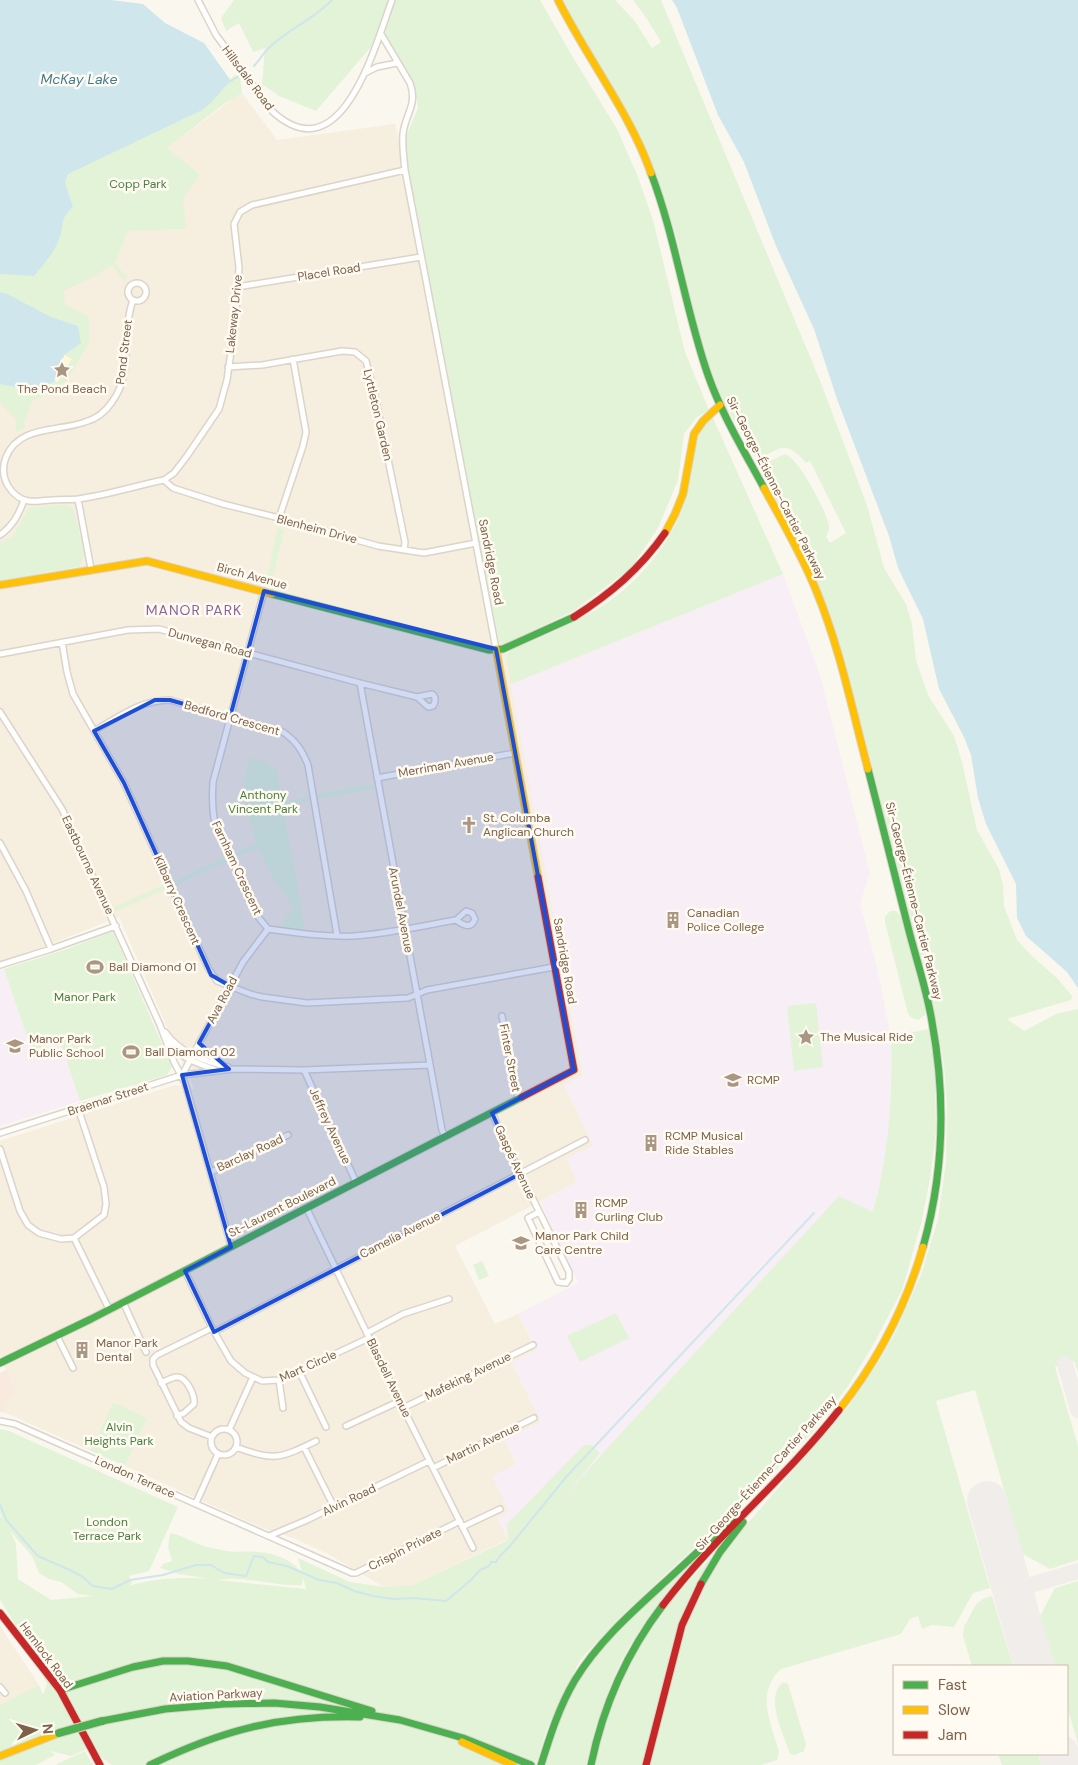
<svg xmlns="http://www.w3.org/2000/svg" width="1078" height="1765" font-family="'DM Sans',sans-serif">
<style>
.residential{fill:#f6eede}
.commercial{fill:#f8eadf}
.education{fill:#f8eef5}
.green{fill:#e3f3d8;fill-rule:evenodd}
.sand{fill:#fdf8d6}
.water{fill:#cee6ec}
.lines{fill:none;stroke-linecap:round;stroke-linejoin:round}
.stream{stroke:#cee6ec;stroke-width:2}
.taxiway{stroke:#f0edea;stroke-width:16}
.runway{stroke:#f0edea;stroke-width:40}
.street-casing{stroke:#dad4cc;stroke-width:8}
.fast-casing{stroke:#d9d3c9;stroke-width:9}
.slow-casing{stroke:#d9d3c9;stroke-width:9}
.jam-casing{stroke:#d9d3c9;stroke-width:9}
.street{stroke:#fefefc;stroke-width:5}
.fast{stroke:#4caf50;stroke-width:7}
.slow{stroke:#ffc107;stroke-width:7}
.jam{stroke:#c62828;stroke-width:7}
.fast-bridge-casing{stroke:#dcd3ca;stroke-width:10;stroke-linecap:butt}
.fast-bridge{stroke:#4caf50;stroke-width:8}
.marked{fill:#1d4ed8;fill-opacity:0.2;stroke:#1d4ed8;stroke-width:4;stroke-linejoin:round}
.labels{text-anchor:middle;stroke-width:5;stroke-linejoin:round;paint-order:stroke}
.street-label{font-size:12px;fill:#7d6249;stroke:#fffbf2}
.park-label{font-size:12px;fill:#487e3d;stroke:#fffbf2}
.poi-label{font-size:12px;fill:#7d6249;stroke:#fffbf2;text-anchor:start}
.water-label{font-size:14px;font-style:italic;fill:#407b92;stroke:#fffbf2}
.neighbourhood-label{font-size:14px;letter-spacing:1px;fill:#8c6299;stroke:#fffbf2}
</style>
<rect width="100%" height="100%" fill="#faf7ee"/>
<path class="residential" d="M242,93L277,140L395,124L401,148L403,175L491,638L504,644L583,1076L565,1085L593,1145L577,1182L455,1246L495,1324L518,1314L536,1350L512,1363L541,1422L505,1440L516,1464L509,1512L497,1518L508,1539L413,1585L384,1587L330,1555L293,1538L258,1526L125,1466L147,1418L113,1402L91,1451L4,1412L6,1370L0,1354V1141L175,1085L194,1089L119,917L43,947L0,961V389L79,361L89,344V317L60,306L63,284L115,262L128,231L186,229L166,149L238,95Z
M0,1626L39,1685L0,1705Z"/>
<path class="commercial" d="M6,1370L16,1392L5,1402L4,1412H0V1373Z"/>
<path class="education" d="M783,574L820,675L870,873L860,904L877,967L889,1028L892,1068V1104L888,1142L884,1166L873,1212L837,1313L508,1539L497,1518L509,1511L492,1476L516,1464L505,1440L541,1422L512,1363L536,1350L518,1314L578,1283L540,1202L577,1182L566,1159L593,1145L564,1085L583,1075L511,684Z
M4,969L32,1051L60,1041L80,1101L0,1126V970Z"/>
<path class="green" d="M234,0H390L371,47L316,111L279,96L262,84L265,48L253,52L239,23L226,31L221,18Z
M393,0H540L571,54L617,129L638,177L653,220L685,352L709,410L697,417L684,434L678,480L658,528L631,568L572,612L504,644L491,638L403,175L401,148L418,108L414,83L385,34Z
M562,0H615L634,20L652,48L661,42L647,19L633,0H661L821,383L867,505L884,568L906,604L912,624L916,660L928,695L954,736L962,762L977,830L999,869L1003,885L1004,906L1017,940L1033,957L1058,979L1072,996L1071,1000L1007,1019L1024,1031L1056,1014L1078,1009V1372L1074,1361L1055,1367L1078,1446V1560L1050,1569L1023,1554L975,1390L936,1401L990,1588L973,1593L954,1627L932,1625L922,1629L918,1616L910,1619L901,1634L781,1669C755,1693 771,1723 779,1752L777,1760L761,1765H649L684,1626L713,1567L735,1538L848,1407L879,1361L894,1335L921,1275L938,1219L946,1162L947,1106L944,1065L936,1018L848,672L833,622L819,586L806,557L762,473V465L785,454C798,457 827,512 829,526C829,530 828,533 826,537L830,543L846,533L810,461L806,463C778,430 775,462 754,456L724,403L711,370L698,330L677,239L654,168L630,116L571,17Z
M235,75L240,77L242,93L224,104L167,148L198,173L199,176L183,199L186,229L128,231L115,263L127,278L124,281L112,265L95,276L63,291L65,304L89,317V344L66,381L42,397L33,400L25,420L24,428L16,432V419L0,403V270L59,238L64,215L73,207L65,182L67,176L65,168L202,103Z
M713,418L783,574L511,684L506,655L510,651C572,623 622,606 662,547C673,532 681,513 687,495C694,473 690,430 713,418Z
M60,505H68L73,509L85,553L80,566L0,581V543L13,536L29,508Z
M278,528L284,530L271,585H265Z
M250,757L262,760L277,769L282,802L312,796L313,800L283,806L306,934L279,930L293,907L274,880L258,848L234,858L232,854L256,843L245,806L244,778Z
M373,784L374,789L318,799L317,794Z
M225,857L227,862L175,885L174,881Z
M166,884L168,888L114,912L112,908Z
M890,911H896L902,918L926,1009L925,1015L918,1020L912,1018L908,1014L885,922V917Z
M113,931L172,1067L167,1075L80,1101L60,1041L32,1051L4,969L67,949Z
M816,1003L823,1067L794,1071L787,1006Z
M930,1029L935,1070L936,1131L930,1179L921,1224L902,1290L872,1347L848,1386L813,1432L761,1485L619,1618L580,1660L547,1728L536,1765H112L89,1748L71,1756L50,1751L55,1755L36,1765H0V1705L39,1685L43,1695L47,1684L25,1640L0,1600V1516L4,1520L0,1513V1429L9,1431L178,1507L149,1571L129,1576L132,1583L129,1586C155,1578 183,1577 209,1579L179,1574L160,1568L163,1564L172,1561L168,1547L170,1533C180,1535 187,1539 196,1543C204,1547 214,1548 222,1550C237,1554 245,1550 257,1552C275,1553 291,1559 302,1573L298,1558L350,1582L384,1587L413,1585L508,1540L507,1524L581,1448L586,1445H592L600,1453L561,1501L602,1454L839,1196L873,1212C889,1152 893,1098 891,1036ZM10,1531L32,1556L39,1573L49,1579L61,1582L78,1594L93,1596L51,1600L18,1579L16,1543ZM303,1577L306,1589L218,1580C245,1575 274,1587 302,1585Z
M482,1261L489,1276L479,1280L473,1265Z
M616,1313L629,1338L580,1362L567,1336Z
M113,1402L147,1418L125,1466L91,1451Z
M720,1548L700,1579L680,1624L644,1765H596C606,1709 628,1655 663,1611C681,1589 700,1568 720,1548Z
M696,1559C673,1588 648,1615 629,1647C608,1684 596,1724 586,1765H544C556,1721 574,1681 603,1645C627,1615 666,1585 696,1559Z
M1078,1581V1744L1067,1706V1666H1055L1040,1616L1055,1588Z
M992,1596L1013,1666H972L963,1636L964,1627L976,1604L983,1599Z
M783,1682L788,1684L806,1744L804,1751L795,1755L790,1754L788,1749C782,1730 765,1698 783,1682Z
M85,1751L93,1765H55Z
M998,1754H1038L1041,1765H1002Z"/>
<path class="sand" d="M64,355L72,359L58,382L55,381Z"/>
<path class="water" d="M0,0H111L143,4L165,23L204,43L231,81C221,90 213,103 202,110L68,174L65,182L73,207C58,221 65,224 59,239C54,253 43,265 34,276L0,274Z
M672,0H1078V988L1067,972L1026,936L1017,918L1016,884L986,824L978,798L971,755L964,737L939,689L923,619L898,568L889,536L837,399L814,329L776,246L744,162L718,115L677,8Z
M0,292L7,294L51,317L78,326L81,343L64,355L55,381C32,392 25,389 0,384Z"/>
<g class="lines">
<path class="stream" d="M254,66C260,59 265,51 272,45C291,28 315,18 332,0
M231,81L239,76
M0,1504L6,1520L38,1556L70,1570L83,1577L93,1586L112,1589L130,1580L163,1575L196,1565H211L224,1573L246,1576L254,1556L263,1557L268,1562L287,1566L319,1580L337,1583L354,1591L373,1596L394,1599L414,1598L446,1601L471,1580L480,1570L489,1566L491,1562H496L500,1556L510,1546L567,1476L814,1213"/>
<path class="taxiway" d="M1065,1364L1078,1410
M1019,1613L1020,1597L1031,1585L1078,1571"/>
<path class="runway" d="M987,1501L1034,1666
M1059,1754L1063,1765"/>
<g class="street-casing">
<path id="street" d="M198,0L216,35L273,112C342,174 375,46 392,0
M381,34L410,83C418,105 405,114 403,134C402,146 404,159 405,170L496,649
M365,73L377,67L397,63
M128 292a9 9 0 1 1 18 0a9 9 0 1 1-18 0Z
M237,287L421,257
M133,300C121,333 134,373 112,402C106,411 96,419 85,422C58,432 19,425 6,457C2,467 3,477 8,486C13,494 21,500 29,501C37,502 44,500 52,500C61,499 70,500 78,499C107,495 135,486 164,480L174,473L187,456L219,409L227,380L235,324L239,268L234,224L240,212L252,205L405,170
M228,367L262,365L342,351L355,352L366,361L375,396L405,542L404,550
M164,480L173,488L223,504L279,518L378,546L424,553L476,543
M78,499L91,569
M279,518L303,446L306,432L293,359
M0,535C13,526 19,514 24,500
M264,591L213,782C212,797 212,809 215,824L259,918L268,929C296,933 324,937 353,936C387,934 422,926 456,920C463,925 471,930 475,919L472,913L466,911L456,920
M62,642L67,672L73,694L124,783L208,968L217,981L250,994L262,997L307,1003L408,998L427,990L554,967
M0,654L128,630L159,629L360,683L417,697L432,694C436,696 436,702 433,706L428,707L417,697
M360,683L442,1130L445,1137
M0,712L62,809L160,1025L174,1062L185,1083L231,1246
M94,731C119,717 140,700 170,700L283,732C296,741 302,750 308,765L337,935
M377,778L515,753
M0,843L26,891L51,949
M0,965L51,949L116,926
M502,1016L518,1099
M165,1032C180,1053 203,1061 228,1067
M168,1042C184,1060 194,1062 216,1070
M199,1043L205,1053L222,1064
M304,1070L356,1182
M182,1075L243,962L268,929
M492,1113C516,1166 543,1219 569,1272V1279L566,1283L558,1282L528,1218L539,1212
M0,1133L182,1075L234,1069L304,1070L430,1065
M0,1149L20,1211L28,1225L39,1233L61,1239L74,1238L104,1215L106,1204L104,1187L78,1108
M211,1172L288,1135
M306,1207L403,1408L473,1548
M74,1238L109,1309
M185,1271L212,1328L231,1361L245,1373L262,1381L279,1380L369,1338
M123,1302L146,1352
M214,1332L585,1140
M367,1333L403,1314L449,1299
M57,1336L73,1368
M299,1371L326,1427
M279,1380L283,1408
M161,1383C166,1381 172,1377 177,1377C187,1377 195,1396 194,1404L184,1413L177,1416
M403,1408L533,1345
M0,1421L15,1424L352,1573H356L460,1521
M346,1426L400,1401
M211 1442a13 13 0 1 1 26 0a13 13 0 1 1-26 0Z
M229,1430L253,1377
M212,1437L189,1428L181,1422L153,1365V1359L157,1355L212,1328
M236,1447C274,1462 281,1458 316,1441
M304,1447L334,1507
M433,1468L534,1418
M196,1503L218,1454
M462,1527L500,1509
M269,1536L307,1520L429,1461
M0,1687L5,1693"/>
</g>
<g class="fast-casing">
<path id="fast" d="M651,173C676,239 685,309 708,375C722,415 744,451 764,488
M272,594L489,650L503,649L574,617
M868,769C881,822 895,874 908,927C916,959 927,990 932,1022C946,1098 944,1173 923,1247
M0,1363L91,1319L522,1097
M701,1584L720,1552L743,1522
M60,1690L133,1667L163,1661H188L227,1666L372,1711
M102,1721L165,1709L224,1704L274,1703L320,1707L400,1720L463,1738L531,1765
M150,1765C222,1730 280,1715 360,1717
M541,1765C550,1736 559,1707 575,1680C598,1642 632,1612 665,1582C688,1561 711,1539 735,1518
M591,1765C603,1706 627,1652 663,1605"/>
</g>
<g class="slow-casing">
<path id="slow" d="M558,0C587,58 630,113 651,173
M764,488C782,521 802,555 816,590C840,648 852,709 868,769
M665,533L675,514L683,494L694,434L703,421L720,405
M0,585L147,561L272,594
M496,649L538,877
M839,1410C877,1362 906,1306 923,1247
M462,1742L513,1765
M0,1756L59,1733"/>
</g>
<g class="jam-casing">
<path id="jam" d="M574,617C610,594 640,569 665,533
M522,1097L574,1070L538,877
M663,1605C716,1535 785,1479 839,1410
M0,1613L60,1690L100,1765
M646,1765L682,1625L701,1584"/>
</g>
<use href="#street" class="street"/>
<use href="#fast" class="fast"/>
<use href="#slow" class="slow"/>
<use href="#jam" class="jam"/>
<g class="fast-bridge-casing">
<path id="fast-bridge" d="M59,1733L102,1721"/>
</g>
<use href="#fast-bridge" class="fast-bridge"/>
</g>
<path class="marked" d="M264,591L496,649L574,1070L492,1113L520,1174L214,1332L185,1271L231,1247L182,1075L229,1069L199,1043L230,986L211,975L124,783L94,731L155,700H170L230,717Z"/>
<defs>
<g id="sight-bare" transform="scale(1.35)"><path d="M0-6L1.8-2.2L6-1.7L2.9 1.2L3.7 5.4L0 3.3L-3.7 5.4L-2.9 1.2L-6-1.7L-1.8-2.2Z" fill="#a99683" stroke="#fffbf2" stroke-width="2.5" paint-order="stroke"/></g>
<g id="church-bare" transform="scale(1.35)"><path d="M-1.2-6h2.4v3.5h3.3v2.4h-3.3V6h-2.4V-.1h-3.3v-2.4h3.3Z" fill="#a99683" stroke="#fffbf2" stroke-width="2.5" paint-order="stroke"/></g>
<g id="building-bare" transform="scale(1.35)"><path d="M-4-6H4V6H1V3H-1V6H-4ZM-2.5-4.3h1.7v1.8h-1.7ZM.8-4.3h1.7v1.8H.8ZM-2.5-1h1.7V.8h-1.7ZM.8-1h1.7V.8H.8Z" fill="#a99683" stroke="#fffbf2" stroke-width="2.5" paint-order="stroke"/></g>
<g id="stadium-bare" transform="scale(1.35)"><path d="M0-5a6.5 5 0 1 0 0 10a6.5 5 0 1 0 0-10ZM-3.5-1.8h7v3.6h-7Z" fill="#a99683" stroke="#fffbf2" stroke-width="2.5" paint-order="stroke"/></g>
<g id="school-bare" transform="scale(1.35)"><path d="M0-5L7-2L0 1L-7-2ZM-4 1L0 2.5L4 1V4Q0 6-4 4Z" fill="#a99683" stroke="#fffbf2" stroke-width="2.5" paint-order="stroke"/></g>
<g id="university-bare" transform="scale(1.35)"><path d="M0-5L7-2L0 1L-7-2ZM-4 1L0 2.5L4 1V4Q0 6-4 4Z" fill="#a99683" stroke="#fffbf2" stroke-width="2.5" paint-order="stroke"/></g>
</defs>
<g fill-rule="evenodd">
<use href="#sight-bare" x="62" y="370"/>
<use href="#church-bare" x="469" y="825"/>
<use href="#building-bare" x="673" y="920"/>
<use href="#stadium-bare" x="95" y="967"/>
<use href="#sight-bare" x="806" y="1037"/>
<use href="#school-bare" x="15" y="1046"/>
<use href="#stadium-bare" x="131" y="1052"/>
<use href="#university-bare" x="733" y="1080"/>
<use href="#building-bare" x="651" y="1143"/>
<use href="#building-bare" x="581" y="1210"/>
<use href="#school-bare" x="521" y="1243"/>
<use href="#building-bare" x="82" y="1350"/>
</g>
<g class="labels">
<g class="street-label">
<text transform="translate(248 78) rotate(53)" y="4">Hillsdale Road</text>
<text transform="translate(329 272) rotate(-9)" y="4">Placel Road</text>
<text transform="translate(234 314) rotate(-84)" y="4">Lakeway Drive</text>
<text transform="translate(124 352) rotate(-83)" y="4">Pond Street</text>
<text transform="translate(378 415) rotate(77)" y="4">Lyttleton Garden</text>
<text transform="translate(776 488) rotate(63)" y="4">Sir-George-Étienne-Cartier Parkway</text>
<text transform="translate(317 529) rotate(15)" y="4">Blenheim Drive</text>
<text transform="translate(491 562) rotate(79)" y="4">Sandridge Road</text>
<text transform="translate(252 576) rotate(15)" y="4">Birch Avenue</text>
<text transform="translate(210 643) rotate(15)" y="4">Dunvegan Road</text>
<text transform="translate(232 718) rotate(16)" y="4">Bedford Crescent</text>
<text transform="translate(446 765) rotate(-10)" y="4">Merriman Avenue</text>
<text transform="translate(88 865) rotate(65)" y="4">Eastbourne Avenue</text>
<text transform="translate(237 868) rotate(65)" y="4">Farnham Crescent</text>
<text transform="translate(177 900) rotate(66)" y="4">Kilbarry Crescent</text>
<text transform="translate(914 901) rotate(76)" y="4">Sir-George-Étienne-Cartier Parkway</text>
<text transform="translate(401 910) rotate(79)" y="4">Arundel Avenue</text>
<text transform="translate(565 961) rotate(80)" y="4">Sandridge Road</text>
<text transform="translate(222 1000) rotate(-62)" y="4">Ava Road</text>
<text transform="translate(510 1058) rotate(79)" y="4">Finter Street</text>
<text transform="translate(108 1099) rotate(-18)" y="4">Braemar Street</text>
<text transform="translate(330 1126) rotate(65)" y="4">Jeffrey Avenue</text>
<text transform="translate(250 1153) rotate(-25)" y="4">Barclay Road</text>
<text transform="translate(515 1162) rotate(65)" y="4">Gaspé Avenue</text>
<text transform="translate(282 1207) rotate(-27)" y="4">St-Laurent Boulevard</text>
<text transform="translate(400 1235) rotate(-27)" y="4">Camelia Avenue</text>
<text transform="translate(308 1366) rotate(-24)" y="4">Mart Circle</text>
<text transform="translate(468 1376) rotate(-26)" y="4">Mafeking Avenue</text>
<text transform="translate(389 1378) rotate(64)" y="4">Blasdell Avenue</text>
<text transform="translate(483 1443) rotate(-26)" y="4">Martin Avenue</text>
<text transform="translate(766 1473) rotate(-48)" y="4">Sir-George-Étienne-Cartier Parkway</text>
<text transform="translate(135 1477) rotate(24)" y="4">London Terrace</text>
<text transform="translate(349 1500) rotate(-26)" y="4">Alvin Road</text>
<text transform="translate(405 1549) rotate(-27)" y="4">Crispin Private</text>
<text transform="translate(46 1655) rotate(53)" y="4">Hemlock Road</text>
<text transform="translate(216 1695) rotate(-3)" y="4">Aviation Parkway</text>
</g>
<g class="park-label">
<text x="138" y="188">Copp Park</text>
<text x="263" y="799">Anthony<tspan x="263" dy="14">Vincent Park</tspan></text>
<text x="85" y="1001">Manor Park</text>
<text x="119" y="1431">Alvin<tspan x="119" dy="14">Heights Park</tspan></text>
<text x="107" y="1526">London<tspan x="107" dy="14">Terrace Park</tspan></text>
</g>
<g class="poi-label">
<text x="62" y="393" text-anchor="middle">The Pond Beach</text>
<text x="483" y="822">St. Columba<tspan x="483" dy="14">Anglican Church</tspan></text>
<text x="687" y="917">Canadian<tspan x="687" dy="14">Police College</tspan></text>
<text x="109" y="971">Ball Diamond 01</text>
<text x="820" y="1041">The Musical Ride</text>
<text x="29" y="1043">Manor Park<tspan x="29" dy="14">Public School</tspan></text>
<text x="145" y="1056">Ball Diamond 02</text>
<text x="747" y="1084">RCMP</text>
<text x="665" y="1140">RCMP Musical<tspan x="665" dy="14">Ride Stables</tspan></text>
<text x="595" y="1207">RCMP<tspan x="595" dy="14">Curling Club</tspan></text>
<text x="535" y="1240">Manor Park Child<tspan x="535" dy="14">Care Centre</tspan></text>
<text x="96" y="1347">Manor Park<tspan x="96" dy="14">Dental</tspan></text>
</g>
<g class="water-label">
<text x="79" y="84">McKay Lake</text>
</g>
<g class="neighbourhood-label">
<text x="194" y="615">MANOR PARK</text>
</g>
</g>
<rect x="893" y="1665" width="175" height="90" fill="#fffbf2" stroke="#cbbeae"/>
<rect x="903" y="1681" width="25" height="8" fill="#4caf50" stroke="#cbbeae"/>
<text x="938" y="1690" font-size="15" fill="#7d6249">Fast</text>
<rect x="903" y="1706" width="25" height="8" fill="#ffc107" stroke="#cbbeae"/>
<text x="938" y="1715" font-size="15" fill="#7d6249">Slow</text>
<rect x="903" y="1731" width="25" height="8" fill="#c62828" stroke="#cbbeae"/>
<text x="938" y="1740" font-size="15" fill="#7d6249">Jam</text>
<g transform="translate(35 1730) rotate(85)" stroke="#fffbf2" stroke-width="4" paint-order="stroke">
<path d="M0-4L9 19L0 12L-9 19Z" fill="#7d6249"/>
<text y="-8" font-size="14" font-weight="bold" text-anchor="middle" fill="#7d6249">N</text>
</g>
</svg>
